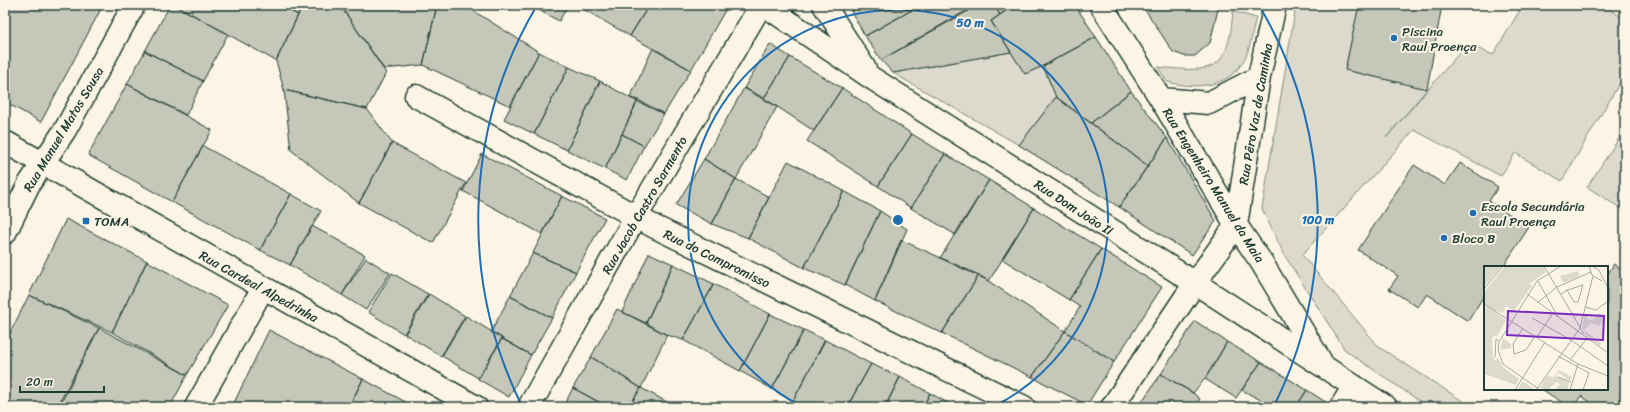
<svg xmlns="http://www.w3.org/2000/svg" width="1630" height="412" font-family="Sriracha,sans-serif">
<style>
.green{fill:#dcdacc;stroke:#7e8c80}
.building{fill:#c5c7b9;stroke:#1f3d34}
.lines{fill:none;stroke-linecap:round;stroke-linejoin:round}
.street-casing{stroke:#1f3d34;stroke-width:25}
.street{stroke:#fcf5e5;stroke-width:22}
.ring{fill:none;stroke:#1f6fb2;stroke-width:2}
.poi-dot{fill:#1f6fb2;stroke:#fcf5e5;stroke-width:1.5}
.labels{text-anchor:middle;stroke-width:4;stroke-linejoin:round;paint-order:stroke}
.poi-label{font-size:13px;fill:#1f3d34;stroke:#fcf5e5;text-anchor:start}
.street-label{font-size:13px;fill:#1f3d34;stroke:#fcf5e5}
.inset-road{fill:none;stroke:#a4ab9e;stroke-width:1}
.view{fill:#7b2cbf;fill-opacity:0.15;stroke:#7b2cbf;stroke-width:2}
.inset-edge{fill:none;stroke:#1f3d34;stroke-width:2}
.centre{fill:#1f6fb2;stroke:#fcf5e5;stroke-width:2}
.ring-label{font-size:12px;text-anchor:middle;font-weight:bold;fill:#1f6fb2;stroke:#fcf5e5;stroke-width:4;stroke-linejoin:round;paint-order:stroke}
</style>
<rect width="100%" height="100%" fill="#fcf5e5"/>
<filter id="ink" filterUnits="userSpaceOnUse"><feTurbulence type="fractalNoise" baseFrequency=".025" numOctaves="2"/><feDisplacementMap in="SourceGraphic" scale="8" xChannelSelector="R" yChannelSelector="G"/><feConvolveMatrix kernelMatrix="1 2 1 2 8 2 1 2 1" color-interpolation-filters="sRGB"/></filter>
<g filter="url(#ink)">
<path class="green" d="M1296,5H1359L1345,70L1427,89L1386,138L1467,44L1493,55L1523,5H1603L1625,19V74L1562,181L1515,153L1501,176L1414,130L1302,255L1379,347L1472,407H1428L1345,350L1285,256L1262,209Z
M1233,11L1256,18C1252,31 1251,48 1244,60C1228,89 1195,89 1167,82L1158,67C1215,73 1228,72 1233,11Z
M1011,52L1025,74L1043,66L1056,97L1019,145L893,73Z
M1625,129V211L1587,187Z"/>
<path class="building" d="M5,5H103L41,122L5,102Z
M170,5H175L228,34L203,81L145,51Z
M175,5H279L298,15L276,61Z
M279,5H303L298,15Z
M303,5H340L386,73L367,109L284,90L276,61Z
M340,5H437L423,65L384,69Z
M437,5H464L539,52L510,106L423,65Z
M529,5H568L559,21Z
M576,5H649L630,36Z
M649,5H728L691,70L630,36Z
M848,5H861L851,11Z
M861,5H921L865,36L851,11Z
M921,5H964L968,11L881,60L865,36Z
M976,5H994L1000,15L991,21L1011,52L893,73L881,60Z
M994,5H1014L1000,15Z
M1014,5H1075L1096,37L1043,66L1025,74L991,21Z
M1142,5H1219L1210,43L1195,56H1184L1173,52Z
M1359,5H1442L1427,89L1345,70Z
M1096,37L1131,91L1091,123L1056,97L1043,66Z
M770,44L790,57L764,98L744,88Z
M653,48L691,70L664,114L630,98Z
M145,51L203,81L186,115L127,84Z
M539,52L569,67L534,134L504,119Z
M790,57L842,88L814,131L764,98Z
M569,67L600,81L567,150L534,134Z
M600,81L630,98L638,100L605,169L567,150Z
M127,84L212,130L172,202L88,155Z
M744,88L777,107L736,179L704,159Z
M842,88L912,134L878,186L807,141Z
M284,90L367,109L392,143L359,203L291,150Z
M1131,91L1167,138L1148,166L1091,123Z
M1056,97L1148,166L1119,207L1019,145Z
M638,100L664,114L644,146L622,134Z
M622,134L644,146L627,180L605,169Z
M912,134L945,154L911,208L878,186Z
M1167,138L1216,221L1192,255L1119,207Z
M392,143L466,183L433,243L359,203Z
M203,146L291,194L260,250L172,202Z
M482,154L562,196L542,234L463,191Z
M945,154L989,180L956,235L911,208Z
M704,159L736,179L712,224L676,205Z
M788,161L844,191L804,268L748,238Z
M1460,163L1498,187L1489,201L1529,227L1503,267H1485V294L1468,321L1427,294L1418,307L1389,289L1398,276L1358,250L1414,165L1445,185Z
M736,179L769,197L748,238L712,224Z
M989,180L1034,208L989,281L940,258Z
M844,191L880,211L845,285L804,268Z
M291,194L321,211L290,265L260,250Z
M562,196L605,218L576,272L533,253Z
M1034,208L1101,249L1069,300L1002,259Z
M880,211L907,229L875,301L845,285Z
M66,219L147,261L112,332L29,295Z
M312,226L365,255L342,295L290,265Z
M901,240L979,275L942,333L875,301Z
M1101,249L1162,287L1114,362L1065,331L1080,307L1069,300Z
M533,253L576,272L552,318L510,296Z
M649,253L673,264L646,323L622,312Z
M366,258L390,273L366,310L342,295Z
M147,261L228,305L187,375L112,332Z
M673,264L714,284L683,340L667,335L646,323Z
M1614,264L1625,272V407H1598L1581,396L1573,407H1569L1543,390L1544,389H1607V275Z
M392,273L428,294L404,334L368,312Z
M979,275L1065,331L1032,377L942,333Z
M714,284L770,314L740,371L683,340Z
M429,294L465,316L441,356L405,334Z
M29,295L99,328L59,407H5V343Z
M510,296L552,318L531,355L491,332Z
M617,309L667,335L641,388L591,357Z
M770,314L804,330L772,389L740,371Z
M466,316L502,338L478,378L442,356Z
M1195,321L1227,342L1205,379L1193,393L1161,374Z
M99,328L187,375L170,407H57Z
M269,330L363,379L349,407H232Z
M804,330L825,340L793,401L772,389Z
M1065,331L1114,362L1087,405L1032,377Z
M502,339L531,355L509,397L478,379Z
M825,340L871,364L847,407H804L793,401Z
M1227,342L1261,362L1236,398L1205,379Z
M591,357L641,388L628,407H608L573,388Z
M1261,362L1307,390L1296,407H1274L1242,390Z
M871,364L900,377L885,407H847Z
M1161,374L1193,393L1200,399L1195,407H1138Z
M900,377L930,393L923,407H885Z
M363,379L411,405L410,407H349Z
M573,388L608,407H563Z
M641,388L667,402L664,407H629Z
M1307,390L1327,403L1324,407H1296Z
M930,393L955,407H923Z
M667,402L676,407H664Z"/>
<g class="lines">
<g class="street-casing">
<path id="street" d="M764,5L870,77L1195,283L1386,407
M824,5L865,69
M1101,5L1161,99L1236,225L1262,263L1321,362
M416,96L653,226L1024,407
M1161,99L1209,103L1259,77
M5,142L476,407
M5,233L29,184L65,130L134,5
M196,407L263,288
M529,407L630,227L761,5
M1112,407L1195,283L1236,225L1259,77L1275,5
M1341,407L1354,386"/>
</g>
<use href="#street" class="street"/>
</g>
</g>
<g class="ring">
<path d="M801 406A210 210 0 1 1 995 406"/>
<path d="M521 404A420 420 0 0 1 536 7M1260 7A420 420 0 0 1 1275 404"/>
</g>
<g class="poi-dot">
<circle cx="1394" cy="38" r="4"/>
<circle cx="1473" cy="213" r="4"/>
<rect x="82" y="217" width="8" height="8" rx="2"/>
<circle cx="1444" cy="238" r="4"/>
</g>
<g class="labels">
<g class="poi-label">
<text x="1402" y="36">Piscina<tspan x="1402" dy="15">Raul Proença</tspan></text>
<text x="1481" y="211">Escola Secundária<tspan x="1481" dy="15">Raul Proença</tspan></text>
<text x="94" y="226">TOMA</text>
<text x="1452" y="243">Bloco B</text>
</g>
<g class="street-label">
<text transform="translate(1255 114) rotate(-80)" y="5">Rua Pêro Vaz de Caminha</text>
<text transform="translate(63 129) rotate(-59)" y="5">Rua Manuel Matos Sousa</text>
<text transform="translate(1214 185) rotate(58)" y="5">Rua Engenheiro Manuel da Maia</text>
<text transform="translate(644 205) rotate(-60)" y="5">Rua Jacob Castro Sarmento</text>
<text transform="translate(1074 207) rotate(33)" y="5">Rua Dom João II</text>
<text transform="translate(717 258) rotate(26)" y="5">Rua do Compromisso</text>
<text transform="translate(259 286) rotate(29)" y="5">Rua Cardeal Alpedrinha</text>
</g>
</g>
<g transform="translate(1484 266)">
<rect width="124" height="124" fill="#fcf5e5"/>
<path d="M0,0H18L0,21ZM21,0H59L62,6L45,18L48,20L30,45L22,40L19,47L7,43L22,54L13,71L10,70L8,72L9,90L11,95L14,92L20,102L35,113L32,119L0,108V47L4,48L0,46V41H4L0,38V26ZM94,5L96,10L79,17L76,10ZM115,47L121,52L115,60L107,57L100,64L117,77L116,80L102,69L98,61L101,48L104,49L103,53L108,54ZM19,72L27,78V82L16,84ZM75,104L88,111L86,115L75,107L71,110L85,116L84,124H71L76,118L72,116L64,124L54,121L58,120V116L60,118L59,115L64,109L69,112ZM39,115L50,123V124H33Z" fill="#dcdacc"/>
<path class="inset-road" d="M60,0L100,68M105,0L108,9L118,15M108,0L115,4L124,22M54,15L74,51M0,23L19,0M43,28L124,87M77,28L83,24L87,23L99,19L94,36H90L83,24M54,36L73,21L107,6M0,38L94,98L124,110M101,41L112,44L123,36M48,52L87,74L124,100M39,62L29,78L30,88L42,84L51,70M53,71L69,47M74,90L105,107M11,91L12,73L15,75M87,93L103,72M74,111L87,116M31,124L61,76M52,124L96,62L109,10M56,124L19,98L14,84L15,76L53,15L77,0M86,124L94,98M99,124L105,107"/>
<path class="view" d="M24,45L120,50L119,74L23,69Z"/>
<rect width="124" height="124" class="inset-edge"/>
</g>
<circle cx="898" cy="220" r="6" class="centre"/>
<g class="ring-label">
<text x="970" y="27">50 m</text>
<text x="1318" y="224">100 m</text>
</g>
<rect width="1630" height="412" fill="none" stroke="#fcf5e5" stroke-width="20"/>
<rect x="10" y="10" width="1610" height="392" fill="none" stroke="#1f3d34" stroke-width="1.5" filter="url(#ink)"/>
<path d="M20 386v6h84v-6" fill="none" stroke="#1f3d34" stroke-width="2"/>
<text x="26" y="386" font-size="12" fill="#1f3d34" stroke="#fcf5e5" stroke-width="3" paint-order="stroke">20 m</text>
</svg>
